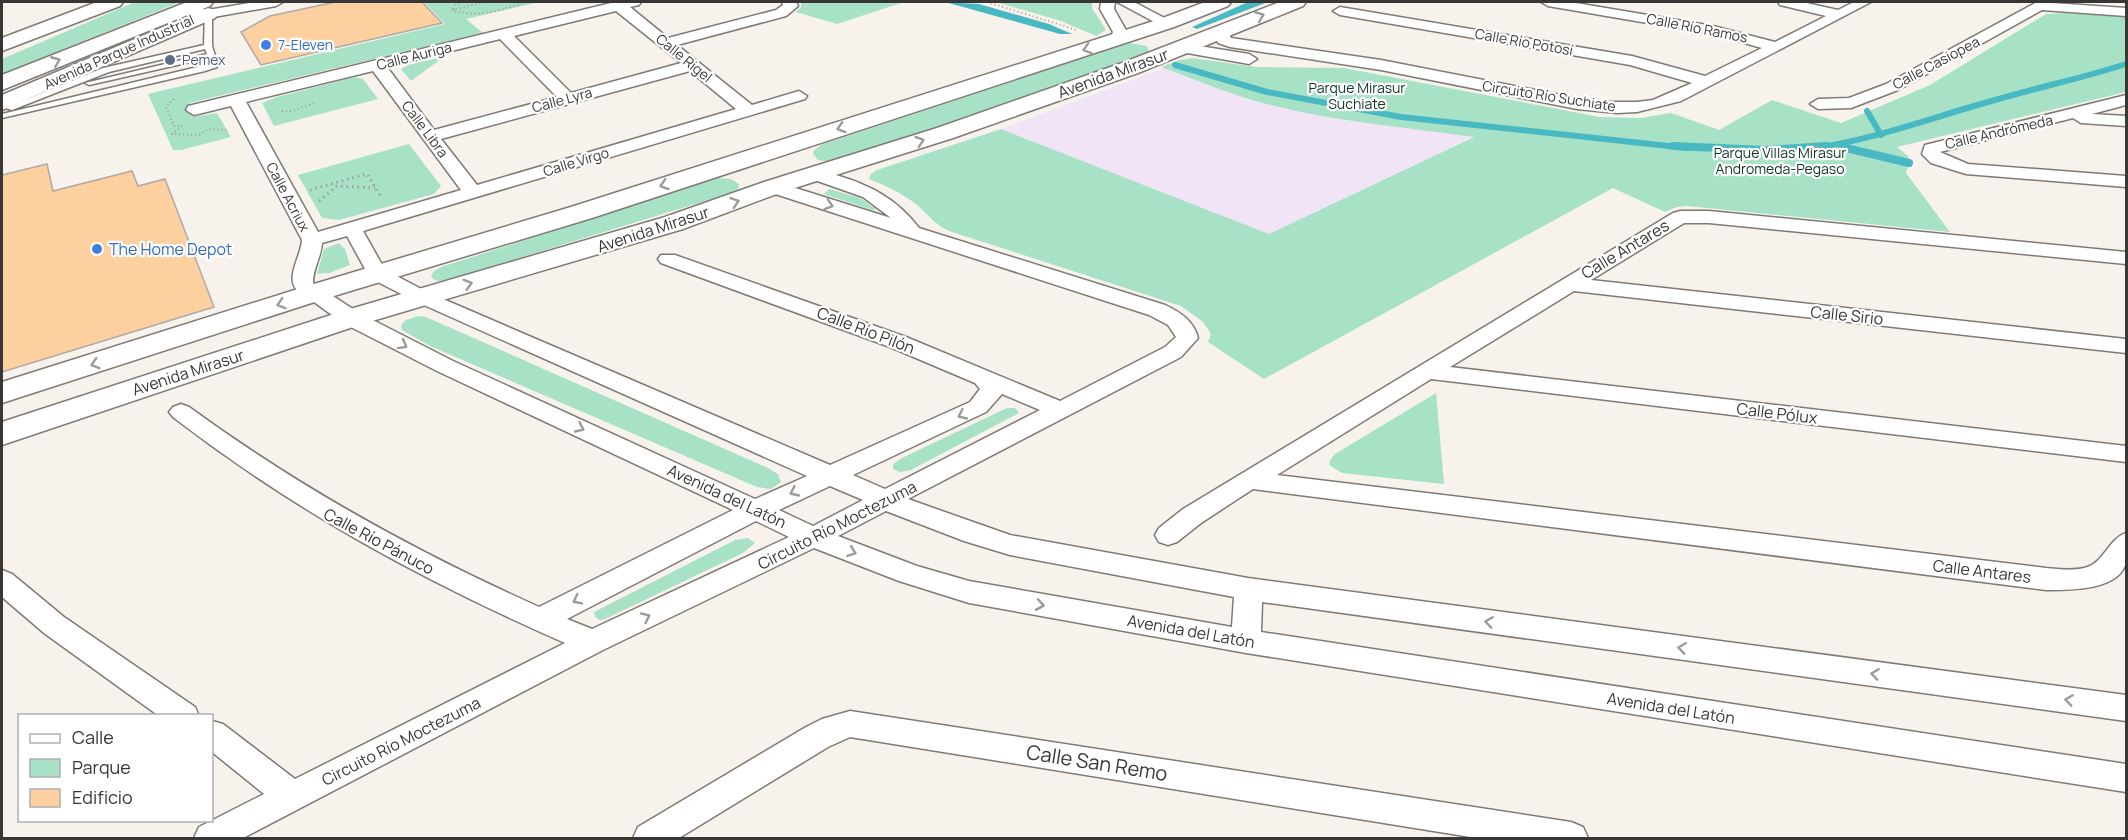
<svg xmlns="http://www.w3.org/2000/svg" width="2128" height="840" font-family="Manrope,sans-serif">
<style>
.education{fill:#f2e4f7}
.green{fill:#a8e2c6}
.water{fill:#48b8c2}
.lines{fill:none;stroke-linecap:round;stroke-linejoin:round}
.stream-far1{stroke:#48b8c2;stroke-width:6}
.stream{stroke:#48b8c2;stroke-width:8}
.building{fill:#fdd0a0;stroke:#afaaa5;stroke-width:1.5}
.lane-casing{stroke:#7f7a75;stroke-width:3}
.street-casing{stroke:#7f7a75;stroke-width:3}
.secondary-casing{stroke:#7f7a75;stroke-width:3}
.primary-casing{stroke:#7f7a75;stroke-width:3}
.path-far1{stroke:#a19d99;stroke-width:2;stroke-dasharray:1 3;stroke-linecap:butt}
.path{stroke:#a19d99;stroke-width:3;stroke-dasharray:1.5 4;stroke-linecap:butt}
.lane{fill:#fff;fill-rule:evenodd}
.street{fill:#fff;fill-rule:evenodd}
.secondary{fill:#fff;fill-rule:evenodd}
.primary{fill:#fff;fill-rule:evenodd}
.oneway{stroke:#9c9b9a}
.shop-dot{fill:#3f7fe0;stroke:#fff;stroke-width:2}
.service-dot{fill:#5c6f8a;stroke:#fff;stroke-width:2}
.labels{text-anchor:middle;stroke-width:4.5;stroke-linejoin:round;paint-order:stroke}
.far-street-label{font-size:14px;fill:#393735;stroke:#fff}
.far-shop-label{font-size:14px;fill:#366cbe;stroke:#fff;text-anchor:start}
.far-service-label{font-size:14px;fill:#4e5e75;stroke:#fff;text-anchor:start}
.far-park-label{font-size:14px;fill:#0d3425;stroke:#fff}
.street-label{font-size:16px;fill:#393735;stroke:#fff}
.shop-label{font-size:16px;fill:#366cbe;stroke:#fff;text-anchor:start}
.near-street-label{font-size:20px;fill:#393735;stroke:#fff}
</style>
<rect width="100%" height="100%" fill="#f8f2ed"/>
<path class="education" d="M1164,68L1266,104L1354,122L1475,136L1269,234L1001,129Z"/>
<path class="green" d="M135,2H180L2,74V59Z
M424,2H539L466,19L483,33L189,103L193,117L217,113L231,137L181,150H173L148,94L445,24Z
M801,2H904L837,24L796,12L801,7Z
M996,2H1092V8L1106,30L1096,36L1061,21Z
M2064,13L2126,17V92L1897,147L1908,156L1909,163L1906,173L1950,232L1687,206L1677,207L1665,212L1613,188L1264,379L1208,342L1211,334L1203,322L1181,306L949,231C935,225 927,213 916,204C901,193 886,186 869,179L871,174L877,170L1001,129L1269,234L1474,137C1405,127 1337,122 1270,105C1233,96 1197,80 1161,67L1180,60L1193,58L1256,67L1344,68L1600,117L1641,118L1671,113L1719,130L1772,100L1841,123L1930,85L2046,14Z
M1130,43L1147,46L1149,52L933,130L832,162L818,160L813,154L814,150L823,144Z
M445,56L411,81L401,69L408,65Z
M355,77L363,79L378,99L274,126L262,103L277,97Z
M409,144L441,186L434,194L339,220L322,218L298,175Z
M718,178L731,179L739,184L738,191L447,280L437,281L431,277L433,272L441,267Z
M829,189L860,198L876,209L872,210L824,194Z
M339,243L345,249L350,265L329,273L317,274L324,249Z
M418,316L426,317L768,468L778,474L781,482L771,489L757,487L430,346L402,330L401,326L404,321Z
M1436,393L1444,484L1342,473L1329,465L1330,460L1335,454Z
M1007,408H1015L1019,413L911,470L900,472L893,469V464L902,458Z
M748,538L755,543L743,553L605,619L600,620L595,617L594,612L735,540Z"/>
<path class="water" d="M945,2L979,4L1049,24L1072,34H1060Z
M1248,2H1268L1197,29L1192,27Z"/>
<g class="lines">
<path class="stream-far1" d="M1175,65L1267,92L1401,117L1687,148
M1867,111L1881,135
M1842,147L1845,148
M1815,148C1875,139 1931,118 1988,102C2034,88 2080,79 2126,64"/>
<path class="stream" d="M1673,146L1765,150L1826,146
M1842,147L1909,163"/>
</g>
<path class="building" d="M335,2H422L442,23L261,65L241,32L270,16Z
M47,164L53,191L132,171L138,186L165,179L214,307L2,372V175Z"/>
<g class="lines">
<g class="lane-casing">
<path id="lane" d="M205,12L212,14V46L218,65L217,67L205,71L2,118V114L210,64L208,58L89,85L85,83L207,54L205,49L109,72L12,110L5,108L103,68L204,45Z"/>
</g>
<g class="street-casing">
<path id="street" d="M255,2H283L276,6L208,18L178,13L176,10L183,6L208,10Z
M615,2H641L639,5L630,7L668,38L776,10L783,5L782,2H796L798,6L786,16L677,45L752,105L799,91L807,96L805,99L363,231L385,270L429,293L830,465L970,402L980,389L975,383L890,347L661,263L658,259L661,255H675L906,337L1060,401L1165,347L1176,337L1168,325L1149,315L766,191L764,187L766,183L773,181L891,218L863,197L809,178L806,174L809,170C818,168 827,172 836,175C870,185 897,199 919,228L1165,305C1180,312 1194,321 1198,338L1181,357L908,499L1010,535L1248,578L2126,695V721L1262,602L1261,632L2126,764V792L1246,653L969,603L899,581L814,548L603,650L243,838H194L199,827L264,794L212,752V721L223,724L295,779L565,643C422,580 298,513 173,417L169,412L173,407L181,404L189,407C300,488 414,551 539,607L733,510L437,371L343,323L296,289C286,276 301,256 302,240L231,106L194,115L186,110L188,106ZM616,11L681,63L571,93L514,36ZM500,39L557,97L434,130L387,67ZM373,71L461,190L318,232L246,102ZM690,71L736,109L477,185L441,139ZM347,236L370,278L415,301L807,476L755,499L453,361L359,313L313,283C313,268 321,258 322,243ZM1002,394L1040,410L885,489L853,475L986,412ZM830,486L863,500L813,526L779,510ZM886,511L964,541L1010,555L1234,597L1232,627L969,581L917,566L838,536ZM756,521L789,537L592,629L567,619Z
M1101,2H1115L1114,9L1127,32L1123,42H1113L1110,39L1113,32L1100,9Z
M1117,2H1134L1174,23L1167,27L1162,26Z
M1541,2H1570L1713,26L1775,42L1826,16L1780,5L1778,2H1802L1838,10L1854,2H1871L1681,101L1637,112L1617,113L1577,109L1381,70L1230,47L1218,43L1214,32L1221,28L1226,29L1231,38L1381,60L1597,102H1637L1653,100L1692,83L1630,65L1340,15L1333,11L1340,7L1632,56L1705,76L1762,48L1712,34L1548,6Z
M2037,2L2126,8V16L2042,10L1898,90L1851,108L1818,109L1810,104L1818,99L1849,98L1886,84Z
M1181,43L1249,54L1257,59L1249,64L1176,51L1173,48L1176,45Z
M2126,95V105L2092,114L2126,116V126L2081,123L2073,118L1940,152L1968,164L2126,176V187L1966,174L1931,163L1922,154L1925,145Z
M1680,211H1709L2126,252V264L1709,223H1684L1591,280L2126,339V353L1574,291L1450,367L2126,446V462L1431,379L1277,475L2046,568C2058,569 2072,571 2084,568C2104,564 2108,539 2126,533C2127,541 2128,553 2126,562C2120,591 2068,590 2046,590L1253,489L1201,523L1177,542L1168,545L1159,542L1155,535L1159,528L1183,509L1673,213Z
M2,570L12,574L64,617L195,707L199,716H159L44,633L2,597Z
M850,711L1571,822L1583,827L1588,838H1477L850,737L828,747L679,838H633L638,827L806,727L822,719Z"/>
</g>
<g class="secondary-casing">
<path id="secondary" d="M1205,2H1231L1228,6L1174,27L592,218L324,299L2,403V382L304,287L574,206L1160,19Z
M1280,2H1306L1303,6L1138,73L953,138L782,192L683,229L362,324L2,445V422L340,312L665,217L764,182L937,128L1122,63Z
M208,8L215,10L218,14L215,18L2,110V95Z"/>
</g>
<g class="primary-casing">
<path id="primary" d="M97,2H123L120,6L2,51V38Z
M187,2H213L210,6L2,90V75Z"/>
</g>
<path class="path-far1" d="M463,2L455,5L453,10C478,19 503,9 527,2
M987,2L1077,30
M452,10L485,2
M174,99L166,107L174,126H181
M282,111H292L315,103
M182,126L172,134L199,135L208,129L228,130
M1814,143L1819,148
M1763,145V148"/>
<path class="path" d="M1763,146L1764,154
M1818,146L1824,152
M310,190L367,174L381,197
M319,201L337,186L375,188"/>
<use href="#lane" class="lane"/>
<use href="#street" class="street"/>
<use href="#secondary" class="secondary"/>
<use href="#primary" class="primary"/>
</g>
<defs><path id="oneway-chevron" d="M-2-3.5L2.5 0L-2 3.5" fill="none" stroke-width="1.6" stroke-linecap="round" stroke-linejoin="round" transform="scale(1.5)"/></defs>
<g class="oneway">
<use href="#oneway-chevron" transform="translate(1260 16) rotate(-22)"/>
<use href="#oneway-chevron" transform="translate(1087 49) rotate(163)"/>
<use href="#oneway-chevron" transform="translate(56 61) rotate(-22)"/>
<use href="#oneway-chevron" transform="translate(841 128) rotate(162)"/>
<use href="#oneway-chevron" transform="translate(920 141) rotate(-18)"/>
<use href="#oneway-chevron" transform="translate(664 185) rotate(162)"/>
<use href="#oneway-chevron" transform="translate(735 202) rotate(-19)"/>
<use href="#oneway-chevron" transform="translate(829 205) rotate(17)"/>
<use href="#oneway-chevron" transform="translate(468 284) rotate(-16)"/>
<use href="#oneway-chevron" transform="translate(281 304) rotate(162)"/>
<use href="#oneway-chevron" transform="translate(403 345) rotate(29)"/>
<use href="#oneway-chevron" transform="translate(95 364) rotate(162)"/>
<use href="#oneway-chevron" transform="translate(962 415) rotate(155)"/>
<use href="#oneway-chevron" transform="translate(580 428) rotate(25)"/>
<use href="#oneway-chevron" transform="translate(794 492) rotate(155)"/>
<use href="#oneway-chevron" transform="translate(852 552) rotate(21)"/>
<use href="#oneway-chevron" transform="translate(577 600) rotate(153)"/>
<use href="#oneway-chevron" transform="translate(1040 605) rotate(10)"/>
<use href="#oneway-chevron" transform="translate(646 617) rotate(-25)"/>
<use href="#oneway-chevron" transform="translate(1489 622) rotate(-172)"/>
<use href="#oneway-chevron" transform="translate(1682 648) rotate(-172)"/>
<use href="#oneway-chevron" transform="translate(1875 674) rotate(-172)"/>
<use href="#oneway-chevron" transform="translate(2069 700) rotate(-172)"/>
</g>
<g class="shop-dot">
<circle cx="266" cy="45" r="6"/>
<circle cx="97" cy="249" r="6"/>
</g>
<circle class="service-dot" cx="170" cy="60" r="6"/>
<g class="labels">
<g class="far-street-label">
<text transform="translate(1697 28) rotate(11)" y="5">Calle Río Ramos</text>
<text transform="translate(1524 42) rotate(10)" y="5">Calle Río Potosí</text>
<text transform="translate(119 52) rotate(-24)" y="5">Avenida Parque Industrial</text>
<text transform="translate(414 56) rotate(-14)" y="5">Calle Auriga</text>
<text transform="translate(684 58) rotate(39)" y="5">Calle Rigel</text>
<text transform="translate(1936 63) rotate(-28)" y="5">Calle Casiopea</text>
<text transform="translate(1549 96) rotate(9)" y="5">Circuito Río Suchiate</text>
<text transform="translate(562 100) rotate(-15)" y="5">Calle Lyra</text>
<text transform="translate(425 129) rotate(53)" y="5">Calle Libra</text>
<text transform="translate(1999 132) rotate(-13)" y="5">Calle Andrómeda</text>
<text transform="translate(576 162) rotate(-17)" y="5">Calle Virgo</text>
<text transform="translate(288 197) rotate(62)" y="5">Calle Acriux</text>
</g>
<g class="far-shop-label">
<text x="278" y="50">7-Eleven</text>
</g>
<g class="far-service-label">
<text x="182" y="65">Pemex</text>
</g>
<g class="far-park-label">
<text x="1357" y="93">Parque Mirasur<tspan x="1357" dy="16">Suchiate</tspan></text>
<text x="1780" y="158">Parque Villas Mirasur<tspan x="1780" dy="16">Andromeda-Pegaso</tspan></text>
</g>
<g class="street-label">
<text transform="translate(1113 73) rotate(-20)" y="6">Avenida Mirasur</text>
<text transform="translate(653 229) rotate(-18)" y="6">Avenida Mirasur</text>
<text transform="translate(1625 249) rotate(-31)" y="6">Calle Antares</text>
<text transform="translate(1847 315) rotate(6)" y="6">Calle Sirio</text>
<text transform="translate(866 330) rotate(21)" y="6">Calle Río Pilón</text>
<text transform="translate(188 372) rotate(-18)" y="6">Avenida Mirasur</text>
<text transform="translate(1777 413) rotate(7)" y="6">Calle Pólux</text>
<text transform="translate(727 496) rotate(25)" y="6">Avenida del Latón</text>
<text transform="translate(837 525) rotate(-27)" y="6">Circuito Río Moctezuma</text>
<text transform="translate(379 541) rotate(28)" y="6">Calle Río Pánuco</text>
<text transform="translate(1982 571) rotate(7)" y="6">Calle Antares</text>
<text transform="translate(1191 631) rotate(10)" y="6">Avenida del Latón</text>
<text transform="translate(1671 708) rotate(9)" y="6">Avenida del Latón</text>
<text transform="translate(401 741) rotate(-27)" y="6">Circuito Río Moctezuma</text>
</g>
<g class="shop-label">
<text x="109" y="255">The Home Depot</text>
</g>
<g class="near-street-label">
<text transform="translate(1097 763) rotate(9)" y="7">Calle San Remo</text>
</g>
</g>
<rect width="2128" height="840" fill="none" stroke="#393735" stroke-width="6"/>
<rect x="18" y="714" width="195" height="108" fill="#ffffff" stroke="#b0afae" stroke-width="1.5"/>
<rect x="30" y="734" width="30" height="9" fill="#ffffff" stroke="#b0afae" stroke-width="1.5"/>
<text x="72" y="744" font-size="18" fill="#393735">Calle</text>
<rect x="30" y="759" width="30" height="18" fill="#a8e2c6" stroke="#b0afae" stroke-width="1.5"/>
<text x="72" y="774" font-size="18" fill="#393735">Parque</text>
<rect x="30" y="789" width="30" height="18" fill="#fdd0a0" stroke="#b0afae" stroke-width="1.5"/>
<text x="72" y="804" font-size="18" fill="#393735">Edificio</text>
</svg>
